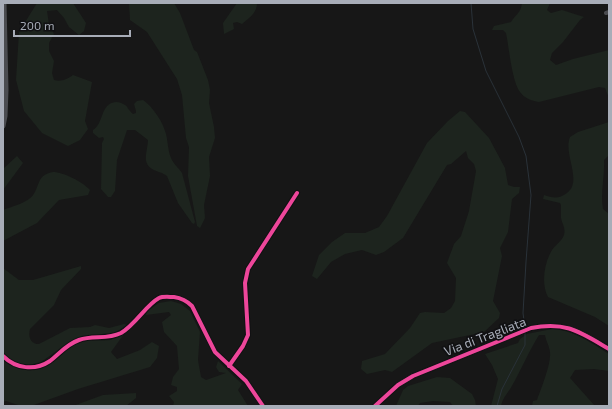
<svg xmlns="http://www.w3.org/2000/svg" width="612" height="409" font-family="'Exo 2',sans-serif">
<style>
.green{fill:#1d241e}
.lines{fill:none;stroke-linecap:round;stroke-linejoin:round}
.stream{stroke:#2a3239;stroke-width:1}
.minor{stroke:#4b4c50;stroke-width:4}
.tertiary{stroke:#4b4c50;stroke-width:5}
.cycleway-casing{stroke:#111113;stroke-width:6}
.cycleway{stroke:#ed469a;stroke-width:4}
.labels{text-anchor:middle;stroke-width:3.5;stroke-linejoin:round;paint-order:stroke}
.street-label{font-size:13px;fill:#a8adb8;stroke:#111113}
</style>
<rect width="100%" height="100%" fill="#171717"/>
<path class="green" d="M37,3H73L86,23L84,31L79,35L69,27L64,18L57,10L47,11L49,24L54,34L49,43V51L54,61L52,73L54,80C62,82 67,79 73,75L92,82L85,121L88,129L80,140L68,146L42,133L24,111L16,80L19,32Z
M129,3H174L180,13L194,50L197,52L208,80L210,90L209,103L214,127L215,138L209,157L210,176L204,205L205,218L200,228L197,226L188,176L189,147L186,138L182,95L177,79L147,32L130,20Z
M237,3H257C257,13 249,18 242,24L237,22L233,23L234,29L224,34L223,23Z
M522,3H550L547,10L551,13L562,10L584,17L580,20L563,42L552,53L550,60L556,65L573,59L609,50V98L605,88L599,87L539,102C532,101 524,98 520,92C512,82 509,47 506,33L503,30H492L494,26L511,22C516,14 521,13 522,3Z
M143,100C153,107 163,122 166,134C168,142 168,151 171,158C174,165 179,168 182,173L195,222L194,224L192,223L178,203L167,176C162,172 157,172 152,169C141,162 148,150 148,140L135,130H127L117,160L115,191L111,197H108L101,189L102,143L104,139L103,137L99,138L93,133V130C104,124 100,103 116,102C119,102 122,103 125,105C128,107 129,111 133,114L136,113V111L134,104L137,101Z
M460,111L465,112L489,138L505,168L508,185L514,187H520L519,193L512,199L508,232L500,248L502,256L493,301L500,313L499,318L484,332L432,343L392,372L385,370L367,374L361,369L362,361L385,354L410,328L420,313L425,312L444,313L451,308L455,301L456,278L447,263L454,244L461,236L469,211L476,171L474,164L468,158L466,151L451,164L447,165L403,238L384,252L376,255L362,250L345,254L331,262L317,279L312,276L319,255L332,242L345,233H365L379,227L387,216L427,143L448,121Z
M609,122V155L604,160C605,176 600,193 603,209L609,214V326L595,317L548,297C541,284 544,263 552,250C555,245 562,241 564,235C566,228 562,224 561,218C561,214 561,209 561,205L560,203L543,199L544,195C553,198 559,199 567,193C583,181 563,154 570,137L578,132Z
M17,156L23,163L3,190V169Z
M53,172C63,172 83,182 90,190L88,195L59,200L37,223L3,241V210C11,207 22,204 29,199C41,191 34,175 53,172Z
M81,266V269L61,290L54,305L30,329C28,336 30,344 39,344L70,328L90,327L95,325L109,328L124,324L127,325L113,334L105,336L88,335L72,340L41,362L29,365L20,364L7,358L3,351V268L19,280H33Z
M171,301L181,304L190,311L200,332L198,360L201,377L206,380L226,373L219,372L216,367L218,361L242,384L238,390L248,406H173L174,402L169,396L177,391V387L171,385L173,377L179,369L177,346L164,332L162,322L171,315L169,312L146,315L147,311L159,303Z
M552,329C574,330 591,343 609,354V371L594,369L575,370L570,378L595,406H532L533,401L537,400C541,389 550,366 550,356C551,348 546,342 545,335H539C529,351 522,368 513,384C509,392 503,397 501,406H491L498,379L492,365L485,354L518,343L520,339L527,334Z
M124,334L111,352L117,359L140,350L152,342L159,346L157,358L150,367L78,389L31,406H21L6,401L3,402V361C44,386 49,353 82,342C91,339 101,341 110,340C114,339 119,335 124,334Z
M437,377L450,378L472,394L475,400L476,406H453L450,402L433,401L420,403L418,406H396L403,390L408,386Z
M136,393V398L126,406H73L103,395Z"/>
<g class="lines">
<path class="stream" d="M471,3L473,29L486,71L519,137L526,156L531,195L526,262L523,313L525,328
M497,406L502,389L525,345V333"/>
<path class="minor" d="M606,13L609,12
M229,366L243,346L248,335L245,283L248,269L297,193"/>
<path class="tertiary" d="M3,126L5,116L6,90L4,3
M3,356C16,369 35,371 50,361C60,353 67,344 79,340C93,335 107,340 121,333C136,324 146,305 159,298C163,296 169,297 174,297C181,298 187,301 192,306L215,352L246,381L263,406
M375,406L398,385L413,376L531,328C566,321 580,332 609,349"/>
<g class="cycleway-casing">
<path id="cycleway" d="M3,356C16,369 35,371 50,361C60,353 67,344 79,340C93,335 107,340 121,333C136,324 146,305 159,298C163,296 169,297 174,297C181,298 187,301 192,306L215,352L246,381L263,406
M229,366L243,346L248,335L245,283L248,269L297,193
M375,406L398,385L413,376L531,328C566,321 580,332 609,349"/>
</g>
<use href="#cycleway" class="cycleway"/>
</g>
<g class="labels">
<g class="street-label">
<text transform="translate(485 336) rotate(-21)" y="5">Via di Tragliata</text>
</g>
</g>
<rect width="612" height="409" fill="none" stroke="#a8adb8" stroke-width="8"/>
<path d="M14 30v6h116v-6" fill="none" stroke="#a8adb8" stroke-width="2"/>
<text x="20" y="30" font-size="12" fill="#a8adb8" stroke="#111113" stroke-width="3" paint-order="stroke">200 m</text>
</svg>
